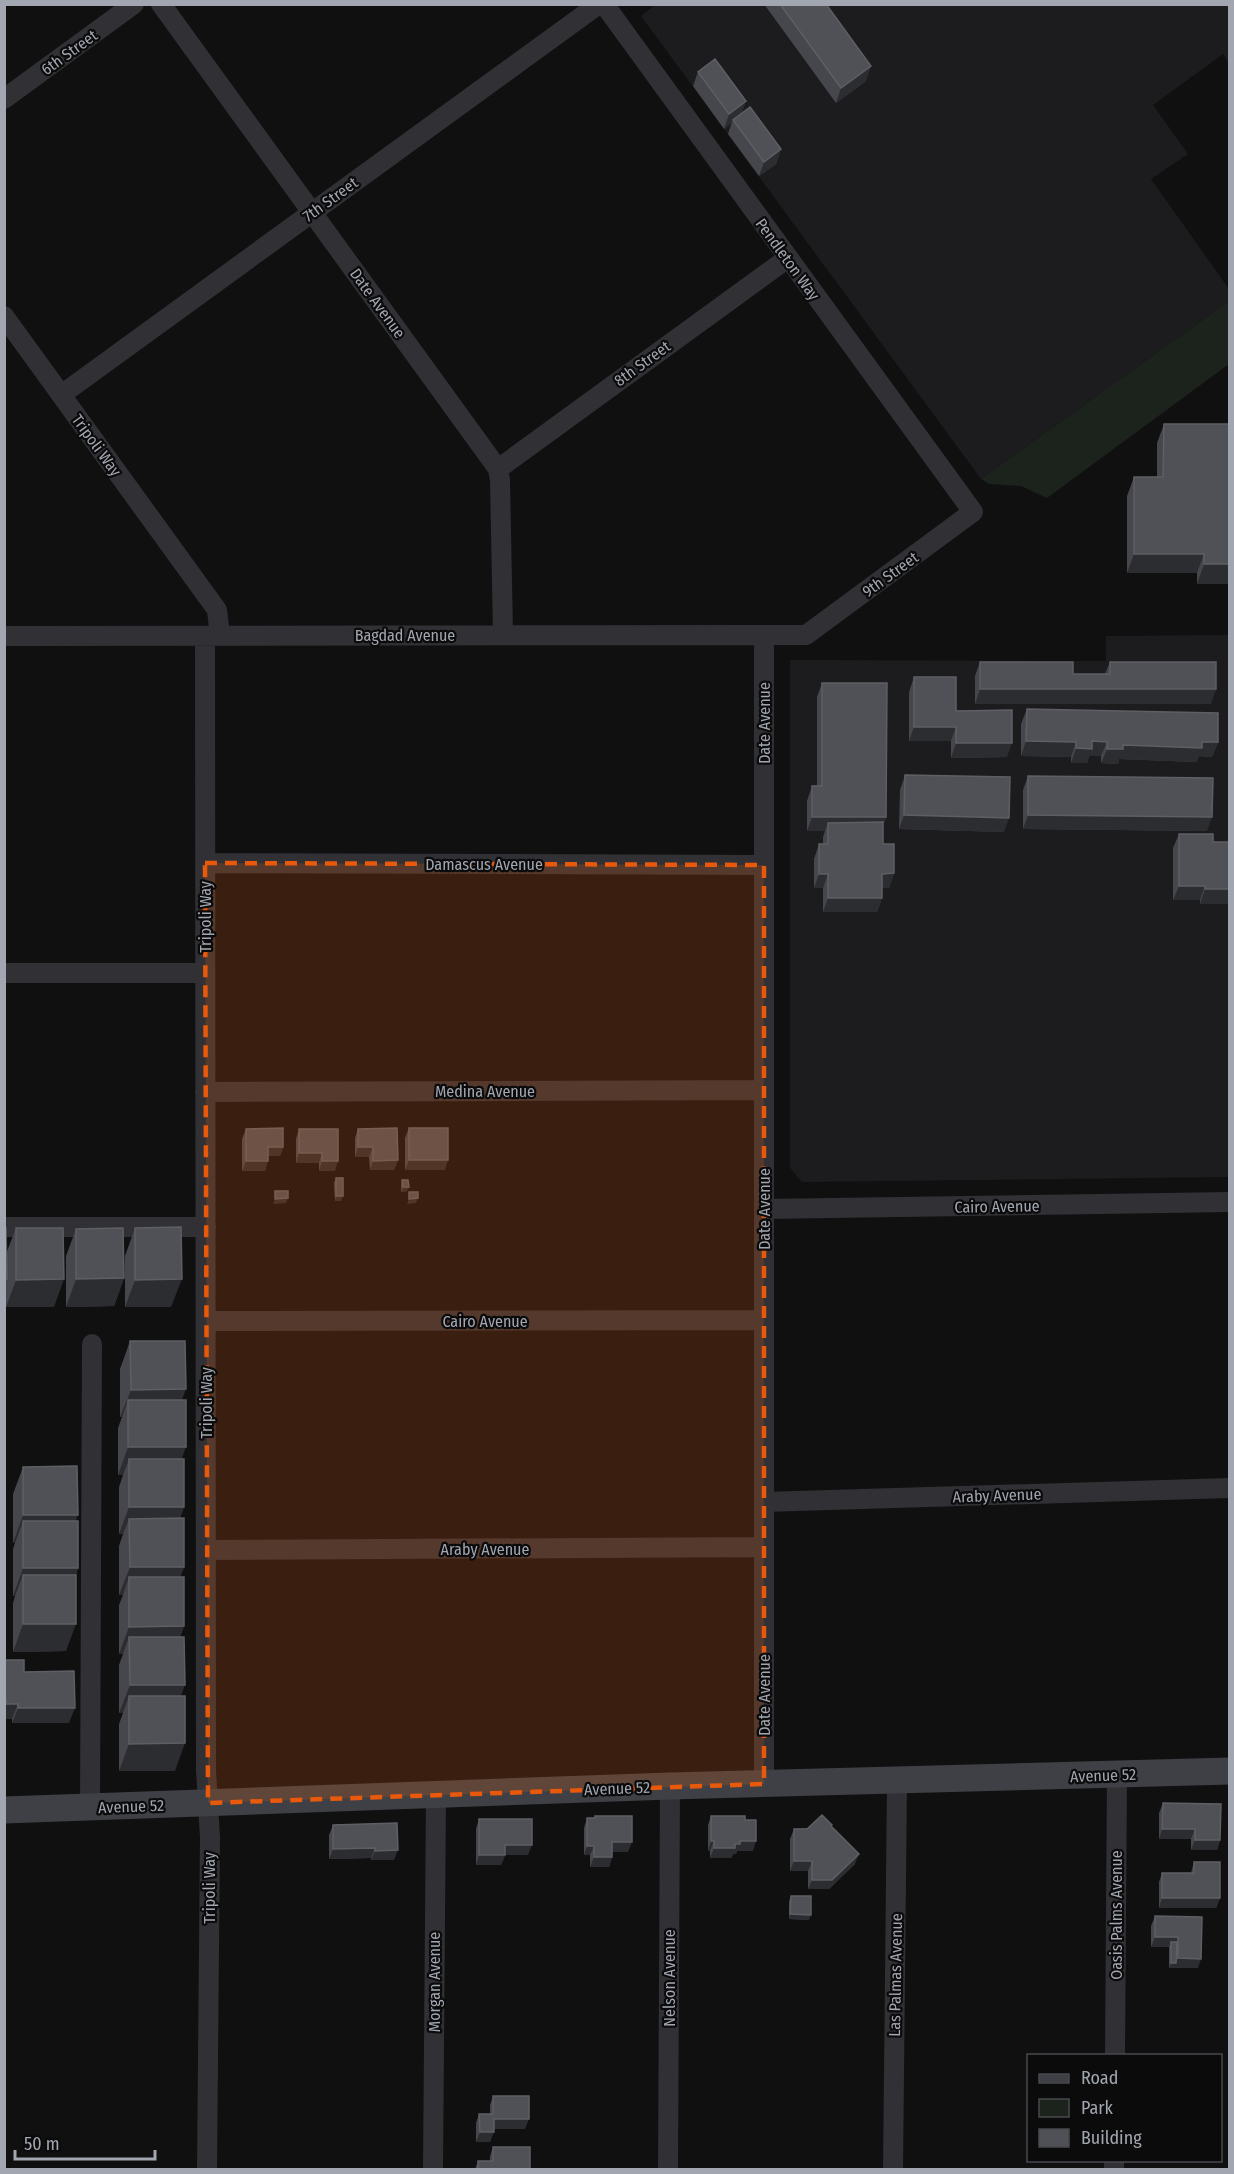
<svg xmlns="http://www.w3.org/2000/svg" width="1234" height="2174" font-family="'Fira Sans Condensed',sans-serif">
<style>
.built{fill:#1c1c1e}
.green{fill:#1c231d}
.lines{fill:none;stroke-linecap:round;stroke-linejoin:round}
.street{stroke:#313135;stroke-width:20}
.secondary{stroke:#3f4045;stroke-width:27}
.wall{fill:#46474c}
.shaded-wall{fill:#2c2d30}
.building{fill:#505156;stroke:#5d5f64;stroke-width:1.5}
.marked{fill:#e8590c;fill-opacity:0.2;stroke:#e8590c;stroke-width:4.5;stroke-dasharray:12 8;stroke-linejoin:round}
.labels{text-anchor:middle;stroke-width:4.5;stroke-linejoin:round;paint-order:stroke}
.street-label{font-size:16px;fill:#a2a6b0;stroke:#0b0b0c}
</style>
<rect width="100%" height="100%" fill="#101011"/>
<path class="built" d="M656,4L1229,5V63L1223,54L1153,105L1188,154L1151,179L1229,289V301L981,479L641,16Z
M1229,635V1177L802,1182L790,1168V660L1106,661V636Z"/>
<path class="green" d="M1229,301V364L1047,498L1021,486L989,484L981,479Z"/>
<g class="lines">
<path class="street" d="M161,4L498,469L500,480L503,634
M4,99L134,4
M4,316L217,610L220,636
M61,395L599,4
M498,469L788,258
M764,635V1784
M4,636L806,635L973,512L604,4
M205,636L206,1771L210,1837L207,2170
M205,863L764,865
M4,973H205
M205,1092L764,1090
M764,1209L1230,1202
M4,1227H206
M206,1321L764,1320
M764,1502L1230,1488
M206,1550L764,1547
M90,1807L92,1344
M1115,2056L1117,1775
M433,2170L436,1794
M668,2170L670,1786
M893,2170L897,1781
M1114,2170V2160"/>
<path class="secondary" d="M4,1810L670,1786L1230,1771"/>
</g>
<path class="wall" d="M764,4H826L866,81L836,103Z
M698,72L781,149L776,164L759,176L728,134L732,122L724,129L693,86Z
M1164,424L1230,580L1228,584H1197V573H1127V496L1134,477H1157V443Z
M980,662L1073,674H1105L1110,662L1211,704H975V676Z
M914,677L956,711L1007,757L951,758V741H909V692Z
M822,683L886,817L883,826V844L894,873L889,888H882V898L877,912H823V888H814V859L819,844H823V837L825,831H807V801L812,786H817V697Z
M1027,709L1218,742L1212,757L1199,756L1196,762L1119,759L1118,764L1101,763V756H1089L1087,763H1071V757L1021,756V724Z
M905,775L1004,832L899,829L900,790Z
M1028,776L1207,831L1023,829V790Z
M1179,834L1213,842L1230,904H1200V900H1173V848Z
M409,1128L445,1170H405V1138Z
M246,1129L283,1147L280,1156H268L265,1171H242V1139Z
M299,1129H338L335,1171H319V1163H296V1139Z
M358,1129L398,1160L394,1170H370L369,1157H355V1138Z
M336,1178L341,1201H335L334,1183Z
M402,1180L407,1191L401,1192V1185Z
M16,1228L54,1307H6V1254Z
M135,1228L171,1307H125V1256Z
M76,1229L124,1278L114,1306L66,1307V1256Z
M130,1341L181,1400L182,1459L184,1507L180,1518L184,1567L180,1577L184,1626L180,1637V1696L175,1771H119V1724L123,1713H119V1665L123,1654H119V1605L123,1595H119V1546L123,1534H119V1487L123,1475H118V1428L122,1417H120V1369Z
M23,1467L75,1521L78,1568L76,1575L66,1651L13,1652V1603L15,1596H13V1549L15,1543H13V1494Z
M4,1660L24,1672L69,1723H12V1719H4Z
M1163,1803L1220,1840L1217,1850H1191V1839H1159V1813Z
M595,1816L628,1852H612V1857L609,1867H590V1855H584V1828L587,1818H594Z
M711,1816L745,1820L753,1851H737L736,1854H733L731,1858H710V1851H708V1825Z
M479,1819L528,1855H505L501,1865H476V1829Z
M333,1825L394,1860H371V1858L329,1859V1835Z
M831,1827L855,1864L829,1889H808V1871H790V1839L794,1829Z
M1194,1862L1220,1898L1216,1908H1159V1882L1162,1873H1191Z
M791,1896L809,1920L789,1919V1901Z
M1155,1916L1202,1917L1198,1968H1169V1947H1151V1926Z
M493,2096L525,2129H494L490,2142H476V2123L479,2114H490V2105Z
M493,2147L530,2169H475L478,2161H490V2156Z"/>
<path class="shaded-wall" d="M871,66L866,81L836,103L841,88Z
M746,101L741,115L733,120L732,122L724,129L729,114Z
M781,149L776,164L759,176L764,162Z
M1134,554H1204L1197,573H1127Z
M1204,564H1230V580L1228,584H1197Z
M980,689H1216L1211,704H975Z
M914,727H956L951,741H909Z
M1026,741L1076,742L1071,757L1021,756Z
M1092,741L1107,742L1101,756H1089L1087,763H1071L1076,748Z
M1202,742H1218L1212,757L1199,756L1196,762L1119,759L1118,764L1101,763L1107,749L1123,745Z
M956,743H1012L1007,757L951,758Z
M904,815L1009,818L1004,832L899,829Z
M1028,815L1212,817L1207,831L1023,829Z
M812,817H886L881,831L828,823L825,831H807Z
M894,873L889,888H877L882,874Z
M819,874H828L823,888H814Z
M1179,886H1205L1200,900H1173Z
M1205,889H1230V904H1200Z
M828,898H882L877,912H823Z
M268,1147H283L280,1156H264Z
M358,1147H373L369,1157H355Z
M299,1153H322L319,1163H296Z
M398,1160L394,1170H370L373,1161Z
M409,1160H448L445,1170H405Z
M246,1161H268L265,1171H242Z
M322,1161H338L335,1171H319Z
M403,1187H409L407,1191L401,1192Z
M336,1196H343L341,1201H335Z
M288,1198L286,1203L273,1204L275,1199Z
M418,1198L416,1203L407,1204L409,1199Z
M124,1278L114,1306L66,1307L76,1279Z
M64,1279L54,1307H6L16,1280Z
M182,1279L171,1307H125L135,1280Z
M186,1389L176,1416L128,1400L122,1417H120L131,1390Z
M128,1447H186L176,1474L129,1459L123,1475H118Z
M129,1507H184L174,1534L129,1519L123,1534H119Z
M23,1515H78L67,1543L23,1521L15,1543H13Z
M130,1567H184L174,1594L129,1577L123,1595H119Z
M23,1568H78L68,1596L23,1575L15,1596H13Z
M23,1624H76L66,1651L13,1652Z
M184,1626L174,1654L129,1637L123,1654H119L129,1627Z
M130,1685H185L175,1712L129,1696L123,1713H119Z
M6,1704H18L12,1719H4V1708Z
M18,1708H75L69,1723H12Z
M185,1743L175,1771H119L129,1744Z
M1162,1829H1195L1191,1839H1159Z
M1195,1840H1220L1217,1850H1191Z
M711,1841H714L710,1851H708Z
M740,1841H756L753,1851H737L736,1854H733L731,1858H710L714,1848Z
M612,1842H632L628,1852H609Z
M505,1845H532L528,1855H501Z
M587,1846H594L590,1855H584Z
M375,1848L371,1858L329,1859L333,1849Z
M398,1850L394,1860H371L375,1851Z
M859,1854L855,1864L829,1889H808L812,1880Z
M479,1855H505L501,1865H476Z
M594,1857H612L609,1867H590Z
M794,1861H812L808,1871H790Z
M1162,1898H1220L1216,1908H1159Z
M790,1914L811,1915L809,1920L789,1919Z
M1155,1937H1178L1175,1947L1171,1942L1169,1947H1151Z
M1178,1958L1201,1959L1198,1968H1169L1171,1963H1176Z
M494,2119H529L525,2129H490Z
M480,2132H494L490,2142H476Z"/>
<path class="building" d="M780,4H826L871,66L841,88Z
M715,59L746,101L729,114L698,72Z
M750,107L781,149L764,162L733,120Z
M1164,424H1230V564H1204V554H1134V477H1163Z
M980,662H1073V674H1110V662H1216V689H980Z
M914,677H956V711L1012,710V743H956V727H914Z
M822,683H887L886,817H812V786H822Z
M1027,709L1218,713V742H1202V748L1123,745V749H1107V742L1092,741V749L1076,748V742L1026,741Z
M905,775L1010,777L1009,818L904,815Z
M1028,776L1213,778L1212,817L1028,815Z
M883,822V844H894V873L882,874V898H828V874H819V844H828V823Z
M1179,834H1213V842H1230V889H1205V886H1179Z
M283,1128V1147H268V1161H246V1129Z
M397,1128L398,1160L373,1161V1147H358V1129Z
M409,1128H448V1160H409Z
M299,1129H338V1161H322V1153H299Z
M336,1178H343V1196H336Z
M402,1180H408L409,1187H403Z
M275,1191H288V1198L275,1199Z
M409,1192H418V1198L409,1199Z
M181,1227L182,1279L135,1280V1228Z
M4,1228H6L7,1279H4Z
M16,1228H63L64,1279L16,1280Z
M123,1228L124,1278L76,1279V1229Z
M130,1341H185L186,1389L131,1390Z
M128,1400H186V1447H128Z
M129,1459H184V1507H129Z
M77,1466L78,1515H23V1467Z
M184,1518V1567H130L129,1519Z
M23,1521H78V1568H23Z
M23,1575H76V1624H23Z
M129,1577H184V1626L129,1627Z
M129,1637H184L185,1685H130Z
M4,1660H24V1672L74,1671L75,1708H18V1704H6V1700H4Z
M129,1696H185V1743L129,1744Z
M1163,1803L1221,1804L1220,1840H1195V1829H1162Z
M822,1815L832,1825L831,1826L859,1854L832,1880H812V1861H794V1829H807Z
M595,1816H632V1842H612V1857H594V1846H587V1818H595Z
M711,1816H745V1820H756V1841H740V1844H735V1848H714V1841H711Z
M479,1819H532V1845H505V1855H479Z
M397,1823L398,1850L375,1851V1848L333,1849V1825Z
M1194,1862H1220V1898H1162V1873H1194Z
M791,1896H811V1915L790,1914Z
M1155,1916L1202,1917L1201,1959L1178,1958V1937H1155Z
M1171,1942H1177L1176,1963H1171Z
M493,2096H529V2119H494V2132H480L479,2114H493Z
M493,2147H530V2169H478V2161H493Z"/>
<path class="marked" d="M205,863L764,865V1784L208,1803Z"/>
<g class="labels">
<g class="street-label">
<text transform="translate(69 52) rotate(-36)" y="6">6th Street</text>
<text transform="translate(330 199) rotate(-36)" y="6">7th Street</text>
<text transform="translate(788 259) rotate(54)" y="6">Pendleton Way</text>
<text transform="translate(378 303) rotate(54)" y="6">Date Avenue</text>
<text transform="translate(642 363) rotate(-36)" y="6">8th Street</text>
<text transform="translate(97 445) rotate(54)" y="6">Tripoli Way</text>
<text transform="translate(890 574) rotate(-36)" y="6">9th Street</text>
<text x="405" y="641">Bagdad Avenue</text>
<text transform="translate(764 723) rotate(-90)" y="6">Date Avenue</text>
<text x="484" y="870">Damascus Avenue</text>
<text transform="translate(205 917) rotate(-90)" y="6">Tripoli Way</text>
<text x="485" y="1097">Medina Avenue</text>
<text transform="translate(997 1206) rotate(-1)" y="6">Cairo Avenue</text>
<text transform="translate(764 1209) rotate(-90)" y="6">Date Avenue</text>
<text x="485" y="1327">Cairo Avenue</text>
<text transform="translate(206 1403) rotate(-90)" y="6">Tripoli Way</text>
<text transform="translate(997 1495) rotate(-2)" y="6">Araby Avenue</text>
<text x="485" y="1555">Araby Avenue</text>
<text transform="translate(764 1695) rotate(-90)" y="6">Date Avenue</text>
<text transform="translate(1103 1775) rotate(-2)" y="6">Avenue 52</text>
<text transform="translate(617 1788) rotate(-2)" y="6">Avenue 52</text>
<text transform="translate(131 1806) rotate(-2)" y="6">Avenue 52</text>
<text transform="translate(209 1888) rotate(-90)" y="6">Tripoli Way</text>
<text transform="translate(1116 1915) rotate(-90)" y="6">Oasis Palms Avenue</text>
<text transform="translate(895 1975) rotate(-89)" y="6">Las Palmas Avenue</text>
<text transform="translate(669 1978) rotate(-90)" y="6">Nelson Avenue</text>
<text transform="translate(434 1982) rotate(-90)" y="6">Morgan Avenue</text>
</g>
</g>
<rect width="1234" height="2174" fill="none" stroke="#a2a6b0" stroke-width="12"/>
<rect x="1027" y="2054" width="195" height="108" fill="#0b0b0c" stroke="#47494e" stroke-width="1.5"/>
<rect x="1039" y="2074" width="30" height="9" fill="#3f4045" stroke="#47494e" stroke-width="1.5"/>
<text x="1081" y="2084" font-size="18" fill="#a2a6b0">Road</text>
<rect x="1039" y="2099" width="30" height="18" fill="#1c231d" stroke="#47494e" stroke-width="1.5"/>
<text x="1081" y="2114" font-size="18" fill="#a2a6b0">Park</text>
<rect x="1039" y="2129" width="30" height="18" fill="#505156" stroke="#47494e" stroke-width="1.5"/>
<text x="1081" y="2144" font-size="18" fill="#a2a6b0">Building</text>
<path d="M15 2150v9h140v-9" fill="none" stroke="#a2a6b0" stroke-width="3"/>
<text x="24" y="2150" font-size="18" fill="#a2a6b0" stroke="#0b0b0c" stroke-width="4.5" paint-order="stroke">50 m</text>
</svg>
